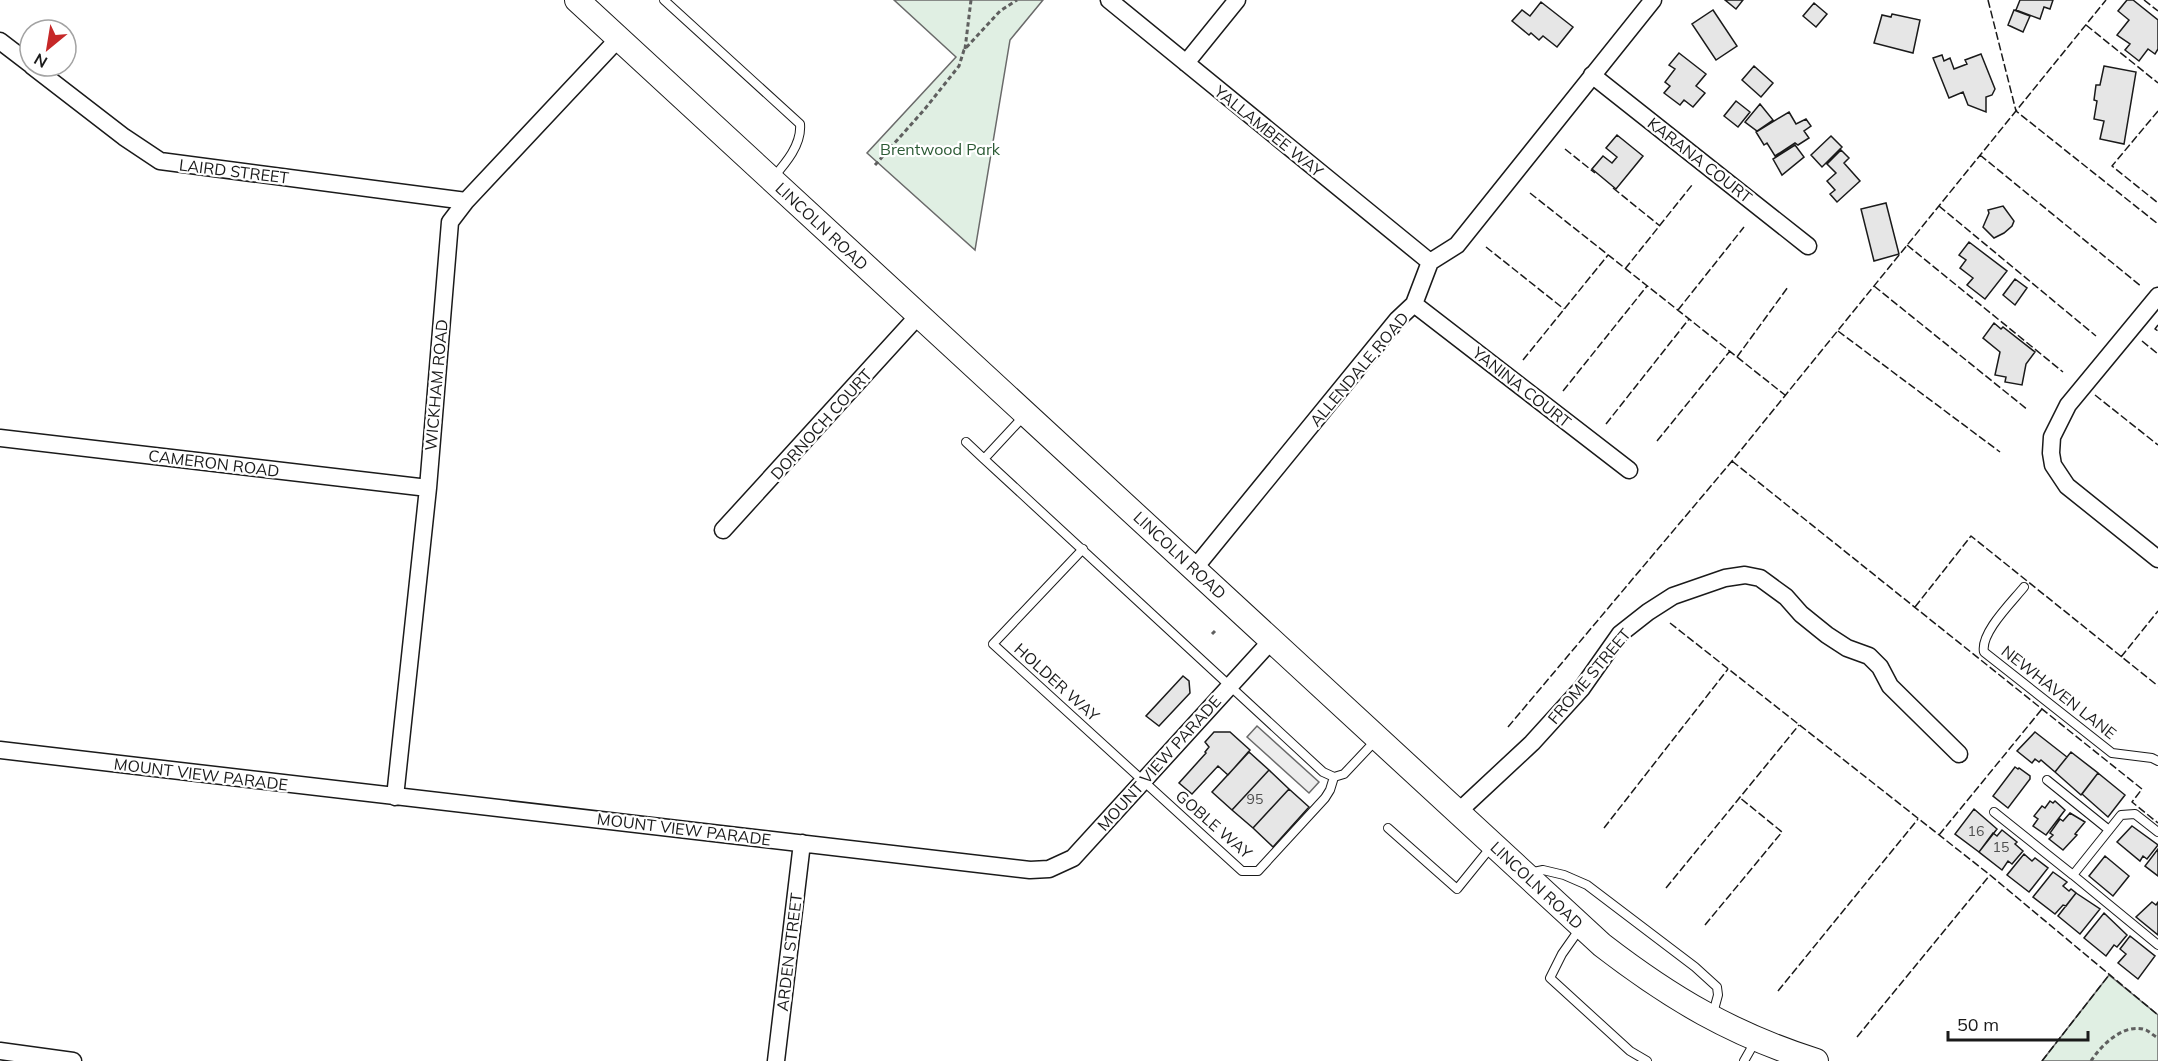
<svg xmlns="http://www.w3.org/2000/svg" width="2158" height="1061" font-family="Mulish,sans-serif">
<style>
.green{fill:#e0efe3;stroke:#6a6a6a;stroke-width:1.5}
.parking{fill:#ededed;stroke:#6a6a6a;stroke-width:1.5}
.building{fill:#e6e6e6;stroke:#1a1a1a;stroke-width:1.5}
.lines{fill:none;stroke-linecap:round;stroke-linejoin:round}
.service-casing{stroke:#1a1a1a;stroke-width:10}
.minor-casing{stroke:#1a1a1a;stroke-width:19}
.secondary-casing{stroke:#1a1a1a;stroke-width:26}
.path{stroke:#5f5f5f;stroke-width:3;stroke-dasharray:4.5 3;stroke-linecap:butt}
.service{stroke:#fff;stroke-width:8}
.minor{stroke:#fff;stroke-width:16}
.secondary{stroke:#fff;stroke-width:24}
.fence{stroke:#1a1a1a;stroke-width:1.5;stroke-dasharray:8 3;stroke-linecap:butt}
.labels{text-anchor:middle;stroke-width:4.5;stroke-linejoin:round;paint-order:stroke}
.number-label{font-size:14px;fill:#4d4d4d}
.street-label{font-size:16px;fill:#1a1a1a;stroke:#fff}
.park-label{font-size:16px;fill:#2b5a34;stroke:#fff}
</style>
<rect width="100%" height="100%" fill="#fff"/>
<path class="green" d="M894,0H1043L1010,40L975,250L867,153L956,57Z
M2109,975L2158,1015V1061H2042Z"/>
<path class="parking" d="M1257,726L1319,782L1309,793L1247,737Z"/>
<path class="building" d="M1725,0H1743L1736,9Z
M2020,0H2053L2050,9L2044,7L2040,19L2016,10Z
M2127,0H2133L2158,20V49L2155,54L2148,49L2139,61L2125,50L2130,44L2117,35L2129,20L2118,11Z
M1541,2L1573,27L1557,47L1543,36L1539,40L1531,33L1529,35L1512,21L1522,10L1530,16Z
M1814,3L1827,14L1816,27L1803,16Z
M1713,10L1737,46L1716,60L1692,24Z
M2014,10L2030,16L2023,32L2008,25Z
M1892,14L1920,20L1913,53L1874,43L1882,15L1891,17Z
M1679,53L1706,74L1696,86L1705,93L1693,107L1684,100L1680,105L1664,93L1670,86L1665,82L1675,69L1669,65Z
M1981,54L1995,89L1992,95L1986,97V112L1968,105L1963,92L1949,98L1933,58L1942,55L1944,61L1950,58L1954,69L1967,64L1965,60Z
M1754,66L1773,83L1761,97L1742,80Z
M2104,66L2136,72L2124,144L2100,139L2104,121L2094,119L2097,101L2094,100L2096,85H2100Z
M1736,101L1750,112L1738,127L1724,116Z
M1760,104L1773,120L1757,131L1745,122Z
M1789,112L1796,124L1806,119L1811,126L1804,131L1809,138L1798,145L1795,143L1775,156L1767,143L1764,145L1756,132Z
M1617,135L1643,156L1616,189L1592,169L1603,156L1612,163L1617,157L1606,148Z
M1831,136L1842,147L1822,167L1811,155Z
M1795,145L1804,157L1782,175L1773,159Z
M1841,150L1849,158L1844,163L1860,181L1837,202L1830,194L1835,190L1827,181L1836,173L1827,164Z
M1886,203L1899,254L1874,261L1861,209Z
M2003,206L2014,221L2012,226L2004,233L1994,238L1983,227L1989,213L1988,210Z
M1969,242L2007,271L1985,299L1967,285L1973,278L1960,268L1966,260L1959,255Z
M2015,279L2027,288L2015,305L2003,295Z
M1994,323L2001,329L2003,327L2035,352L2026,364L2022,385L2005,382L2006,377L1995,375L2000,352L1983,338Z
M1183,676L1189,681L1190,693L1159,726L1146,716Z
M1214,732H1230L1250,750L1228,775L1218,766L1192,794L1179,783L1206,753L1205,752L1209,747L1205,742Z
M2035,732L2067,757L2055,772L2041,760L2039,762L2035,759L2032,763L2017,751Z
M1249,752L1269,770L1232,810L1212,792Z
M2071,752L2098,773L2081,795L2055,772Z
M2015,767L2018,769L2019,768L2030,776V779L2008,808L1993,796Z
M1269,770L1289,789L1253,828L1232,810Z
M2098,773L2125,795L2108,817L2082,794Z
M1289,789L1309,807L1273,847L1253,828Z
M2050,801L2053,803L2055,801L2065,810L2046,835L2033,826L2038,819L2034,816L2042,806L2045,808Z
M1974,809L1997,829L1979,852L1955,834Z
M2070,813L2085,822L2075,834L2077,835L2063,850L2049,839L2053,835L2050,833L2060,819L2063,821Z
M2132,826L2158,845L2147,859L2143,856L2140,861L2117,842Z
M2002,830L2017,842L2015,844L2023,851L2012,864L2008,861L2002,870L1979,852L1993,833L1997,836Z
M2158,849V876L2145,866Z
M2024,854L2032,861L2035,858L2048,868L2029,892L2007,875Z
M2105,856L2129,876L2113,896L2089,876Z
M2053,872L2067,882L2063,886L2069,891L2071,889L2076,893L2066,906L2063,905L2055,914L2033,897Z
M2076,893L2100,909L2080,934L2058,916Z
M2152,902L2156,905L2158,902V935L2136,917Z
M2104,913L2127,935L2117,947L2114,945L2106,956L2084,938Z
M2130,936L2155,956L2138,979L2118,963L2126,954L2120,949Z"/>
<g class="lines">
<g class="service-casing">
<path id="service" d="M664,0L800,124C802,145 785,164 772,179
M1024,416L984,459L1323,772L1334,777L1344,774L1377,739
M966,442L984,459
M1083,549L993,644L1242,871H1258L1325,798L1330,790L1334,777
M2024,587C2012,602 1980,633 1984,652L2112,753L2152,758L2158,761
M2047,780L2109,830
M1994,812L2073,875
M1388,828L1457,889L1491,847
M2158,832L2135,814L2121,815L2073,875L2158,945
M1529,873L1543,870L1564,875L1587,885L1695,967L1717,987L1718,995L1712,1017
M1581,927L1562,954L1550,978L1630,1051L1647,1061
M1744,1061L1756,1040"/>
</g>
<g class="minor-casing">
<path id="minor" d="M1109,0L1430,262
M0,41L30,64
M1186,63L1237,0
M32,66L124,137L160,161L466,201
M1592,75L1808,246
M2158,296L2068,405L2052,437L2051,453L2053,465L2067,486L2158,559
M1414,304L1629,470
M0,438L428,488
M723,530L918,316
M1194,569L1397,320L1414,304L1430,262L1457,245L1653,0
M0,750L1030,870L1049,869L1073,858L1272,640
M395,797L428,488L450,222L466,201L619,38
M1458,812L1532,743L1582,688L1620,634L1648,612L1673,596L1725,578L1745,575L1760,578L1786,597L1801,614L1827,635L1847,648L1869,656L1880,667L1890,686L1959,754
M0,1051L73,1061
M776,1061L802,843"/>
</g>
<g class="secondary-casing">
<path id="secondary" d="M577,0L1602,945C1672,999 1732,1034 1816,1061"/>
</g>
<path class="path" d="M965,49L971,0
M875,165L924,110L959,66L964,50L1000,11L1017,0
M1212,634L1215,631
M2091,1061C2101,1045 2125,1022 2146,1030C2150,1032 2154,1036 2158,1038"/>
<use href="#service" class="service"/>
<use href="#minor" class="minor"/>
<use href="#secondary" class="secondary"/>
<path class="fence" d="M1988,0L2016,111L2158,224
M2144,0L2158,11
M2086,25L2158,83
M2158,111L2112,166L2158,203
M1565,149L1595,173
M1980,155L2142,287
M1613,188L1660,226
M1530,193L1785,395
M1939,206L2096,336
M1907,245L2063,372
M1486,247L1564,309
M1625,269L1692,185
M1874,286L2028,410
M1678,310L1744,227
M2158,325L2155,329L2158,331
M1838,331L2000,452
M2142,341L2158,354
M1737,357L1788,287
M1523,360L1608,255
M1563,391L1647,286
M2095,395L2158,445
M1606,424L1689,319
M1657,441L1730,351
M1732,461L2142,789L2132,802L2158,823
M1915,607L1971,536L2158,686
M1670,623L1990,875L2158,1015
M2121,657L2158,611
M1508,727L1732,461L2106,0
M1604,828L1728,669
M1939,835L2042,709
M1666,888L1799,725
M1705,925L1782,832L1739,797
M1778,991L1918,819
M1857,1037L1990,875
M2042,1061L2109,975"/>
</g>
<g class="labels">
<g class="number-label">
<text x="1255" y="804">95</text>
<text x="1976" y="836">16</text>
<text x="2001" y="852">15</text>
</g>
<g class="street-label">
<text transform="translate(1269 131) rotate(39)" y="6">YALLAMBEE WAY</text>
<text transform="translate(1700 160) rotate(38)" y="6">KARANA COURT</text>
<text transform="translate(234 171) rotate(7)" y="6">LAIRD STREET</text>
<text transform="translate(822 226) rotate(43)" y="6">LINCOLN ROAD</text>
<text transform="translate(1359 369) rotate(-50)" y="6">ALLENDALE ROAD</text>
<text transform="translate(436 385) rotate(-85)" y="6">WICKHAM ROAD</text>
<text transform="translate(1522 387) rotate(38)" y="6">YANINA COURT</text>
<text transform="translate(821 424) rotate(-48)" y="6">DORNOCH COURT</text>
<text transform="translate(214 463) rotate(7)" y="6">CAMERON ROAD</text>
<text transform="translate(1180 555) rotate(43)" y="6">LINCOLN ROAD</text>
<text transform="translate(1589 676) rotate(-50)" y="6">FROME STREET</text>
<text transform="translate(1057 682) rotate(42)" y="6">HOLDER WAY</text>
<text transform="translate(2059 692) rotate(38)" y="6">NEWHAVEN LANE</text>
<text transform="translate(1159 763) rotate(-48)" y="6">MOUNT VIEW PARADE</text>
<text transform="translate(201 774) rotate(7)" y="6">MOUNT VIEW PARADE</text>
<text transform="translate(1214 824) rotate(41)" y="6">GOBLE WAY</text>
<text transform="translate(684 829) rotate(7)" y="6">MOUNT VIEW PARADE</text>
<text transform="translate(1537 885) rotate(43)" y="6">LINCOLN ROAD</text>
<text transform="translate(789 952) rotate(-83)" y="6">ARDEN STREET</text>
</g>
<g class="park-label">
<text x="940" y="155">Brentwood Park</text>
</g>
</g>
<g transform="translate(48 48) rotate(210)"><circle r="28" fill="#ffffff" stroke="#a3a3a3" stroke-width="1.5"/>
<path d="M0-4.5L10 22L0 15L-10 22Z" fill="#c62828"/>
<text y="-9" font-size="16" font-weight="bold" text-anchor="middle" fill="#1a1a1a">N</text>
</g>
<path d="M1948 1031v9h140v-9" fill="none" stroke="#1a1a1a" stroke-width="3"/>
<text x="1957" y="1031" font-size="18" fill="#1a1a1a" stroke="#ffffff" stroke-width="4.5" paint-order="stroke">50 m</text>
</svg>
